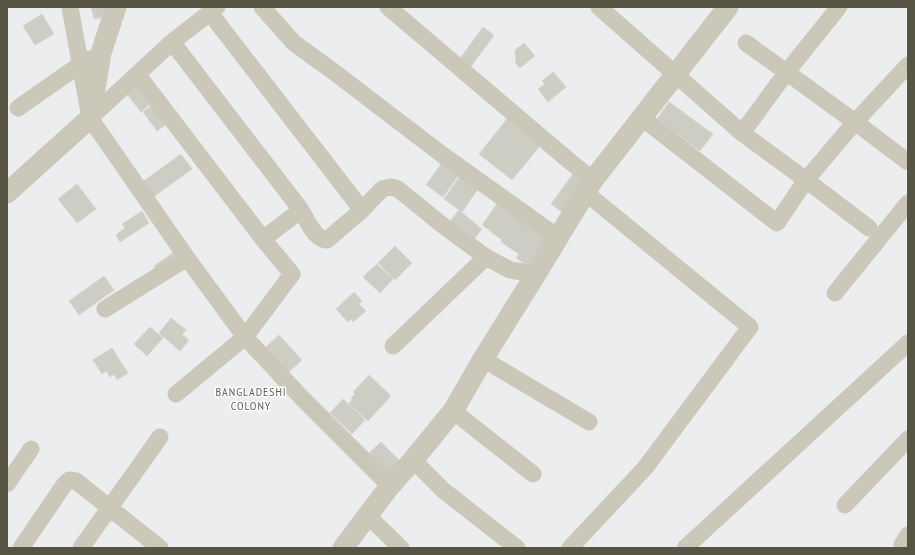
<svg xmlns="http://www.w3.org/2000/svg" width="915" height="555" font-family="'PT Sans Narrow',sans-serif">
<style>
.building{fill:#cdcdc4;stroke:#d7d7cf}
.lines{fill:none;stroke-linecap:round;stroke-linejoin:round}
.minor{stroke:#cbc7b9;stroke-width:17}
.tertiary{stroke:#cbc7b9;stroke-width:21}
.labels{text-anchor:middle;stroke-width:3;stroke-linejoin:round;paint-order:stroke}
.neighbourhood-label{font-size:12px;letter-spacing:1px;fill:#605f58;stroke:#fff}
</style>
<rect width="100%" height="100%" fill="#ebedee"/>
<path class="building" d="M91,7H111L108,16L94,19Z
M42,14L54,34L35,45L23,26Z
M483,27L494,35L467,72L456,64Z
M524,43L535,56L520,68L516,64L515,50Z
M553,72L566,87L548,102L538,89L545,84L542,81Z
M141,83L154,101L141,112L127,94Z
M156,102L170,122L157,131L143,112Z
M669,102L713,134L700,151L657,119Z
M507,119L540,146L512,180L479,154Z
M181,154L192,169L152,198L141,183Z
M444,160L461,172L443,197L426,185Z
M575,171L590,182L566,215L551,204Z
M462,173L480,186L462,212L444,199Z
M77,184L96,209L77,223L58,199Z
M499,201L551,238L531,268L516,258L519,254L501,242L502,240L482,225Z
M459,210L482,229L471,243L448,224Z
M142,211L149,223L120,242L116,235L125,228L122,224Z
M395,246L412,263L395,280L378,263Z
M174,252L179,261L159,274L154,266Z
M377,264L393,279L380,293L363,277Z
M104,276L114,290L79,315L69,301Z
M354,292L362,301L359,304L366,311L353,322L351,319L348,322L336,309Z
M171,318L186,330L182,335L189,340L180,351L159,333Z
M150,327L163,338L147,356L134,344Z
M279,335L302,360L289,372L266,347Z
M112,348L128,373L117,380L114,374L110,377L106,371L102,374L93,360Z
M369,375L391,396L368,421L349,404L352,400L351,398L355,394L353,392Z
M343,399L365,420L352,434L330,413Z
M381,442L405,466L392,478L368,454Z"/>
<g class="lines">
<path class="minor" d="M70,7L90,118L187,258L245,337L301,397L390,486
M262,7L294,43L334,72L444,156L559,238
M388,7L567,159L593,180
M599,7L742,133L806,180L855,122L908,65
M210,13L362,210
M172,42L301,210C307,220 314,239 327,240L362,210L382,189L391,187L398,189L441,224L486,257L510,270L536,274
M746,43L855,122L908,162
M137,74L263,239L292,274L245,337L176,394
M18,108L88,59
M641,117L777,223L806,180L869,228
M90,118L172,42L217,7
M742,133L786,73L839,7
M263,239L301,210
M835,293L908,203
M105,309L187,258
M393,346L486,257
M483,359L589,422
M453,411L533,474
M413,460L443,490L517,548
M7,484L31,449
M845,505L908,439
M368,516L401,548
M21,548L64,485L69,480L76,481L160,548
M81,548L160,437
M570,548L645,468L750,327L586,193
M685,548L908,343
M903,548L902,545L908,535"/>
<path class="tertiary" d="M7,193L90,118L101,53L116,7
M343,548L390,486L413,460L453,411L483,359L536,274L593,180L728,7"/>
</g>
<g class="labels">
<g class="neighbourhood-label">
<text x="251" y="396">BANGLADESHI<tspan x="251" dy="14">COLONY</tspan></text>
</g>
</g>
<rect width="915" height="555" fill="none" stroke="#585443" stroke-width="16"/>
</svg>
